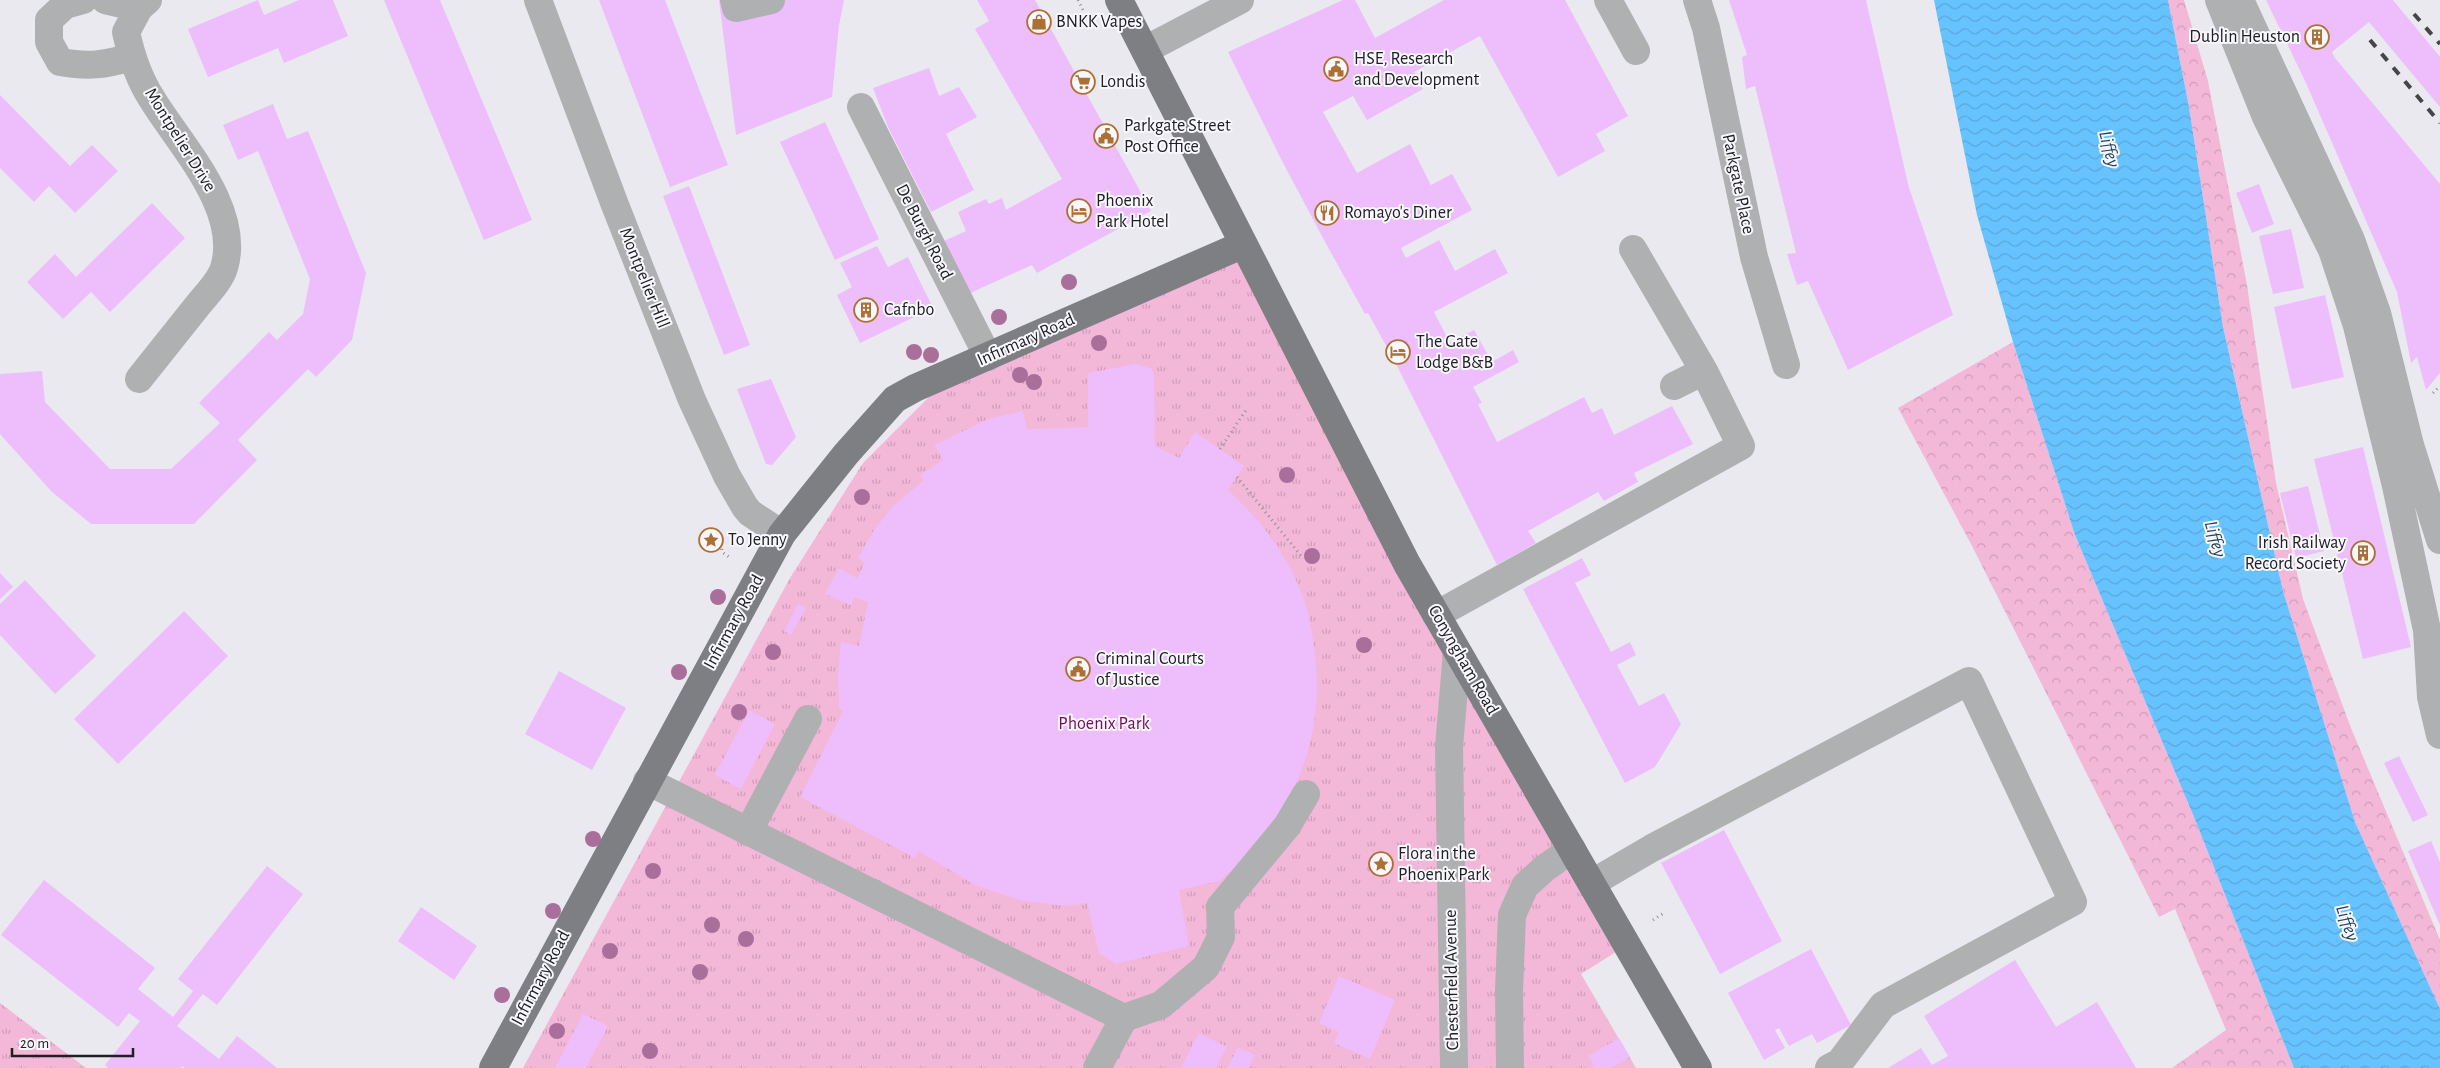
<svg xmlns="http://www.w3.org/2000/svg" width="2440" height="1068" font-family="'Alegreya Sans',sans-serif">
<defs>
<pattern id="forest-crowns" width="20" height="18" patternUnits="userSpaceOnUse" patternTransform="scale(1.25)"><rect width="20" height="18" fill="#f3b7d8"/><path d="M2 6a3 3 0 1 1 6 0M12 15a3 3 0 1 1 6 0" fill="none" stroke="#d09db9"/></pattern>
<pattern id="park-tufts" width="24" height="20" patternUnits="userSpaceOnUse" patternTransform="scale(1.25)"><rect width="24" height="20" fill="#f3b7d8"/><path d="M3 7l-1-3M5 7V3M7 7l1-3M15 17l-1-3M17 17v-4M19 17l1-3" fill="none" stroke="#d09db9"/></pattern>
<pattern id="water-waves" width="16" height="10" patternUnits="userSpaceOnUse" patternTransform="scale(1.25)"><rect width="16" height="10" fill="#67c3ff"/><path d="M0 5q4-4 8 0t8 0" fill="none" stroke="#59a7da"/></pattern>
</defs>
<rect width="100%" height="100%" fill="#eae9f0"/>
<path fill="url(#forest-crowns)" d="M2168 0H2184L2208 81 2247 285 2276 483 2303 599 2351 728 2440 940V1009L2355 822 2283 591 2223 327 2189 107Z
M2013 342 2075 535 2194 817 2294 1068H2172L2226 1030 2175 909 2159 917 1971 544 1898 408Z"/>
<path fill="url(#park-tufts)" d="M1242 245 1627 945 1581 974 1636 1068H523L790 578 863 463 955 371Z
M0 1003 86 1068H0Z"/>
<path fill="url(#water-waves)" d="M1934 0H2168L2189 107 2223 327 2283 591 2355 822 2440 1009V1068H2294L2194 817 2075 535 2013 342 1977 215Z"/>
<path fill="#eebdfb" d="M258 0 264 15 299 0H333L348 36 284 63 278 48 208 77 188 29Z
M384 0H440L532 220 484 240Z
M599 0H665L728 165 670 187Z
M719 0H844L839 25 832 97 736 135Z
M977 0H1035L1151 211 1037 273 1032 265 966 295 942 242 966 231 958 212 986 199 989 204 1002 198 1006 210 1062 179 975 29 989 21Z
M1343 0H1355L1375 38 1444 0H1565L1628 116 1596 134 1605 151 1558 177 1480 36 1414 72 1423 89 1367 120 1353 96 1323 112 1357 173 1410 144 1431 185 1452 174 1472 210 1401 248 1406 258 1439 240 1455 271 1495 249 1508 273 1434 312 1450 343 1474 330 1492 362 1513 350 1519 362 1473 387 1482 403 1478 404 1497 442 1584 397 1592 413 1602 408 1614 435 1672 406 1693 444 1634 473 1638 482 1604 501 1598 492 1528 531 1536 543 1497 565 1394 360 1368 313 1365 314 1324 240 1281 159 1228 52Z
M1729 0H1866L1909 188 1953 315 1848 370 1808 281 1797 285 1787 254 1796 253 1755 86 1746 89 1742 57 1747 55Z
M2266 0H2393L2440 57V107L2369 22 2332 52 2335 58 2440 184V373L2426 390 2417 357 2411 363 2397 292 2306 83Z
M929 68 939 96 959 87 977 117 946 134 974 190 931 212 888 127 873 88Z
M0 95 70 166 92 145 118 171 75 213 49 186 34 202 0 168Z
M273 104 287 139 308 131 366 273 352 340 316 377 308 369 238 440 257 460 194 524H91L51 491 0 434V374L42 371 45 402 110 469H171L220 423 199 403 269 332 277 340 303 314 310 279 258 151 238 160 223 125Z
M825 122 879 239 835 260 780 142Z
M2259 184 2274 224 2252 233 2236 193Z
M689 186 750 345 724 355 663 196Z
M152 203 185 238 110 312 91 292 63 319 27 282 55 254 76 277Z
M2291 229 2304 288 2273 294 2259 236Z
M877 246 888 267 908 257 933 308 860 343 837 295 852 287 840 263Z
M2325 295 2344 377 2292 389 2274 307Z
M1136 364 1152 369 1154 375 1155 446 1179 458 1195 432 1244 466 1228 490 1258 520 1277 546 1293 573 1305 602 1312 632 1316 663 1317 694 1314 725 1307 755 1296 784 1281 812 1243 861 1219 881 1179 890 1189 946 1116 964 1099 953 1087 903 1065 906 1019 900 975 885 918 851 915 858 800 797 843 711 839 708 838 676 841 642 859 646 868 602 854 597 851 605 825 594 839 568 857 578 865 563 858 558 874 530 892 507 924 480 920 475 943 460 934 445 988 419 1023 411 1027 429 1088 427V373Z
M771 379 796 437 772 465 766 464 737 389Z
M2363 447 2411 647 2363 659 2314 459Z
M2308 486 2324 551 2296 558 2280 493Z
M1582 558 1591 575 1575 583 1611 652 1630 642 1636 655 1617 665 1639 706 1664 693 1681 724 1655 767 1625 783 1523 589Z
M0 573 13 587 0 599Z
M25 580 96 656 55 694 0 635V604Z
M798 604 806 608 791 635 784 631Z
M184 611 228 656 118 764 74 719Z
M559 671 626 708 592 770 525 734Z
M749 710 775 724 741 789 715 775Z
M2399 756 2428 815 2413 822 2384 763Z
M1724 830 1782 941 1720 974 1661 863Z
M2431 841 2440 862V925L2408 851Z
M267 866 303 894 217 1005 203 994 177 1026 219 1059 237 1036 277 1068H185L182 1066 181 1068H108L105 1065 140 1021 129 1013 118 1027 1 935 44 880 155 968 138 989 173 1017 193 991 178 979Z
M421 907 477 946 454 980 398 941Z
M1811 949 1851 1025 1817 1043 1812 1034 1789 1046 1779 1028 1775 1030 1785 1048 1764 1060 1728 993Z
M2015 960 2056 1027 2097 1002 2136 1068H1888L1921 1048 1932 1065 1948 1056 1924 1016Z
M1339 976 1395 1000 1370 1059 1334 1043 1339 1032 1319 1023Z
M583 1014 608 1026 586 1068H555Z
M1199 1033 1227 1047 1216 1068H1181Z
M1619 1038 1630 1057 1611 1068H1595L1588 1056Z
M1238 1047 1255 1055 1248 1068H1227Z"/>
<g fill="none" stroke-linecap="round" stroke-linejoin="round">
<path stroke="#919095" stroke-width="3" stroke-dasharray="1 4" stroke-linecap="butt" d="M1078 0 1084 12
M2433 393 2440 386
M1220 449 1246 410
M1237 477 1302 557
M720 534 722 552 729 557
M1653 920 1664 913"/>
<path stroke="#afb0b2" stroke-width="28" d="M83 0 65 5 49 20V42L60 62C89 67 104 65 132 57
M105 0 139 8
M538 0 615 205 692 400 727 476 745 507 750 513 782 534
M734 0 736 8 771 0
M1608 0 1636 51
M1697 0 1706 28 1754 257 1786 365
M2219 0 2266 117 2332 250 2357 326 2396 486 2427 630 2431 697 2440 735
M2240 0 2351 240 2377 313 2410 445 2440 540
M1145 50 1240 0
M861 107 988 357
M139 379C158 355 178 330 198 305 206 295 220 281 224 268 242 209 180 145 152 99 139 79 131 55 126 32L139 8 148 0
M1674 386 1704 371
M1436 615 1741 446 1704 371 1633 249
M647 781 1124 1018 1097 1068
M748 832 808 719
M1592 883 1652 848 1969 681 2073 902 1883 1005 1840 1062 1829 1068
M1124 1018 1161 1005 1206 967 1221 937 1220 907 1287 826 1306 794
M1454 1068 1449 747 1457 652
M1510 1068 1509 991 1512 915 1525 886 1545 868 1572 849"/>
<path stroke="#7d7f83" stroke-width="28" d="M1119 0 1407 564 1698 1068
M493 1068 782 534 846 454 895 399 915 388 1242 245"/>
<path stroke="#464548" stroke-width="4" stroke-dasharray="9 9" stroke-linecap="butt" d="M2414 14 2440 44
M2370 40 2440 123"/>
</g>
<g fill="#aa6e9b">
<circle cx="1069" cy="282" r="8"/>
<circle cx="999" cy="317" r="8"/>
<circle cx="1099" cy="343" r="8"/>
<circle cx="914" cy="352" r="8"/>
<circle cx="931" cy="355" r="8"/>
<circle cx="1020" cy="375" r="8"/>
<circle cx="1034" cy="382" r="8"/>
<circle cx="1287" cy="475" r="8"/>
<circle cx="862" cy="497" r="8"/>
<circle cx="1312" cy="556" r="8"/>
<circle cx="718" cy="597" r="8"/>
<circle cx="1364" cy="645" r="8"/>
<circle cx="773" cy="652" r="8"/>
<circle cx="679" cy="672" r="8"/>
<circle cx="739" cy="712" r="8"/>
<circle cx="593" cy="839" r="8"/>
<circle cx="653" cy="871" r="8"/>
<circle cx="553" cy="911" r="8"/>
<circle cx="712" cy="925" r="8"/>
<circle cx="746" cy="939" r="8"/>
<circle cx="610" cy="951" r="8"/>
<circle cx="700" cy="972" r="8"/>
<circle cx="502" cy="995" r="8"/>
<circle cx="557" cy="1031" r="8"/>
<circle cx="650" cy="1051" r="8"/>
</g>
<defs>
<g id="shop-ring" transform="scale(1.25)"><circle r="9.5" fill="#f8f7fd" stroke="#ac7032" stroke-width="1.5"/><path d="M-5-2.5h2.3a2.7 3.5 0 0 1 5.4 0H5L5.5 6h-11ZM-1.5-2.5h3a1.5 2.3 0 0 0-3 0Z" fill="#ac7032"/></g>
<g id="building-ring" transform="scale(1.25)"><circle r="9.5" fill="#f8f7fd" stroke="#ac7032" stroke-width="1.5"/><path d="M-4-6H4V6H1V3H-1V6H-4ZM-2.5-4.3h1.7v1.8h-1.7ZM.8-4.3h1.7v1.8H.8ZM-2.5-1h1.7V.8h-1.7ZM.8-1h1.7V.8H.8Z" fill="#ac7032"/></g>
<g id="civic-ring" transform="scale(1.25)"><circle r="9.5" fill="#f8f7fd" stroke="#ac7032" stroke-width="1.5"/><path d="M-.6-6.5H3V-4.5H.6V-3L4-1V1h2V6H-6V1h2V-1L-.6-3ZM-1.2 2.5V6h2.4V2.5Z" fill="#ac7032"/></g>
<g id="supermarket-ring" transform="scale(1.25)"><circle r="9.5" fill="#f8f7fd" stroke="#ac7032" stroke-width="1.5"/><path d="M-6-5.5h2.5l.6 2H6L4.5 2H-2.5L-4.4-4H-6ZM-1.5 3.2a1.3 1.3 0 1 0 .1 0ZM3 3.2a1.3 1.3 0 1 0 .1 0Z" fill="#ac7032"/></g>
<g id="hotel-ring" transform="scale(1.25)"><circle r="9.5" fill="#f8f7fd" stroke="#ac7032" stroke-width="1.5"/><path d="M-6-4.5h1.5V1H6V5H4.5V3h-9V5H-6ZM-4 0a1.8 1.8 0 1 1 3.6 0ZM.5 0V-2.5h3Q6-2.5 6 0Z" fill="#ac7032"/></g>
<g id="restaurant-ring" transform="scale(1.25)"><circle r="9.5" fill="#f8f7fd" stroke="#ac7032" stroke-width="1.5"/><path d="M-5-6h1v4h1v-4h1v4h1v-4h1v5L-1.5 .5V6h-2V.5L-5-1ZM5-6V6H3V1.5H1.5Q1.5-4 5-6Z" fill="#ac7032"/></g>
<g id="sight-ring" transform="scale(1.25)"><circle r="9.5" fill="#f8f7fd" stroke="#ac7032" stroke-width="1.5"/><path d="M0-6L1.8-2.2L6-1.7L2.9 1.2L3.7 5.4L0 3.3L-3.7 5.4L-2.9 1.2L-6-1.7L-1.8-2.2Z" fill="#ac7032"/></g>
</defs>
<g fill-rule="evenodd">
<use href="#shop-ring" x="1039" y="22"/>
<use href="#building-ring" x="2317" y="37"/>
<use href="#civic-ring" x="1336" y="69"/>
<use href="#supermarket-ring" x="1083" y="82"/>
<use href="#civic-ring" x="1106" y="136"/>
<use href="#hotel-ring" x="1079" y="211"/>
<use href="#restaurant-ring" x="1327" y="213"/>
<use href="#building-ring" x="866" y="310"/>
<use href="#hotel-ring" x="1398" y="352"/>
<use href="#sight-ring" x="711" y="540"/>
<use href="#building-ring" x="2363" y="553"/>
<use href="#civic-ring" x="1078" y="669"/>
<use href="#sight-ring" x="1381" y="864"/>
</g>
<g text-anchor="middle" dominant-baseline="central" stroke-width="4" stroke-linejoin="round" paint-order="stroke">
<g font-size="18" fill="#202022" stroke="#f8f7fd" text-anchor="start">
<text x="1056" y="22">BNKK Vapes</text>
<text x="2300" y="37" text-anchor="end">Dublin Heuston</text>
<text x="1354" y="59">HSE, Research<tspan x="1354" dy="21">and Development</tspan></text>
<text x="1100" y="82">Londis</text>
<text x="1124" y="126">Parkgate Street<tspan x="1124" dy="21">Post Office</tspan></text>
<text x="1096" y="201">Phoenix<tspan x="1096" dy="21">Park Hotel</tspan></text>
<text x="1344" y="213">Romayo's Diner</text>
<text x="884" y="310">Cafnbo</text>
<text x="1416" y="342">The Gate<tspan x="1416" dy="21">Lodge B&amp;B</tspan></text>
<text x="728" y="540">To Jenny</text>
<text x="2346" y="543" text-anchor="end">Irish Railway<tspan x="2346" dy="21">Record Society</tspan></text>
<text x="1096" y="659">Criminal Courts<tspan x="1096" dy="21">of Justice</tspan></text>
<text x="1398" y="854">Flora in the<tspan x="1398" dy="21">Phoenix Park</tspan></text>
</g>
<g font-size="18" fill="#202022" stroke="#f8f7fd">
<text transform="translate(180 140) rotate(58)">Montpelier Drive</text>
<text transform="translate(1738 184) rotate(78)">Parkgate Place</text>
<text transform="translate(924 232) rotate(63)">De Burgh Road</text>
<text transform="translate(644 278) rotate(68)">Montpelier Hill</text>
<text transform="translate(1026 340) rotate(-24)">Infirmary Road</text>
<text transform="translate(734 622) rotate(-61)">Infirmary Road</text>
<text transform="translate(1463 660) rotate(60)">Conyngham Road</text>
<text transform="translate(541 978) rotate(-62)">Infirmary Road</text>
<text transform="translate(1452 980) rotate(-91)">Chesterfield Avenue</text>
</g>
<g font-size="18" fill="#750a55" stroke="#f8f7fd">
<text x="1104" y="724">Phoenix Park</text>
</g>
<g font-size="19" font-style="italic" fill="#1e445d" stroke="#f8f7fd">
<text transform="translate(2109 149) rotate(75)">Liffey</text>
<text transform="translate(2215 539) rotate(74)">Liffey</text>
<text transform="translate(2347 923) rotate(71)">Liffey</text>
</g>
</g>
<path d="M12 1048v8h121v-8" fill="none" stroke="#202022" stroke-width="2.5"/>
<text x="20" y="1048" font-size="15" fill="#202022" stroke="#f8f7fd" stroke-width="4" paint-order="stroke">20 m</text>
</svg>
